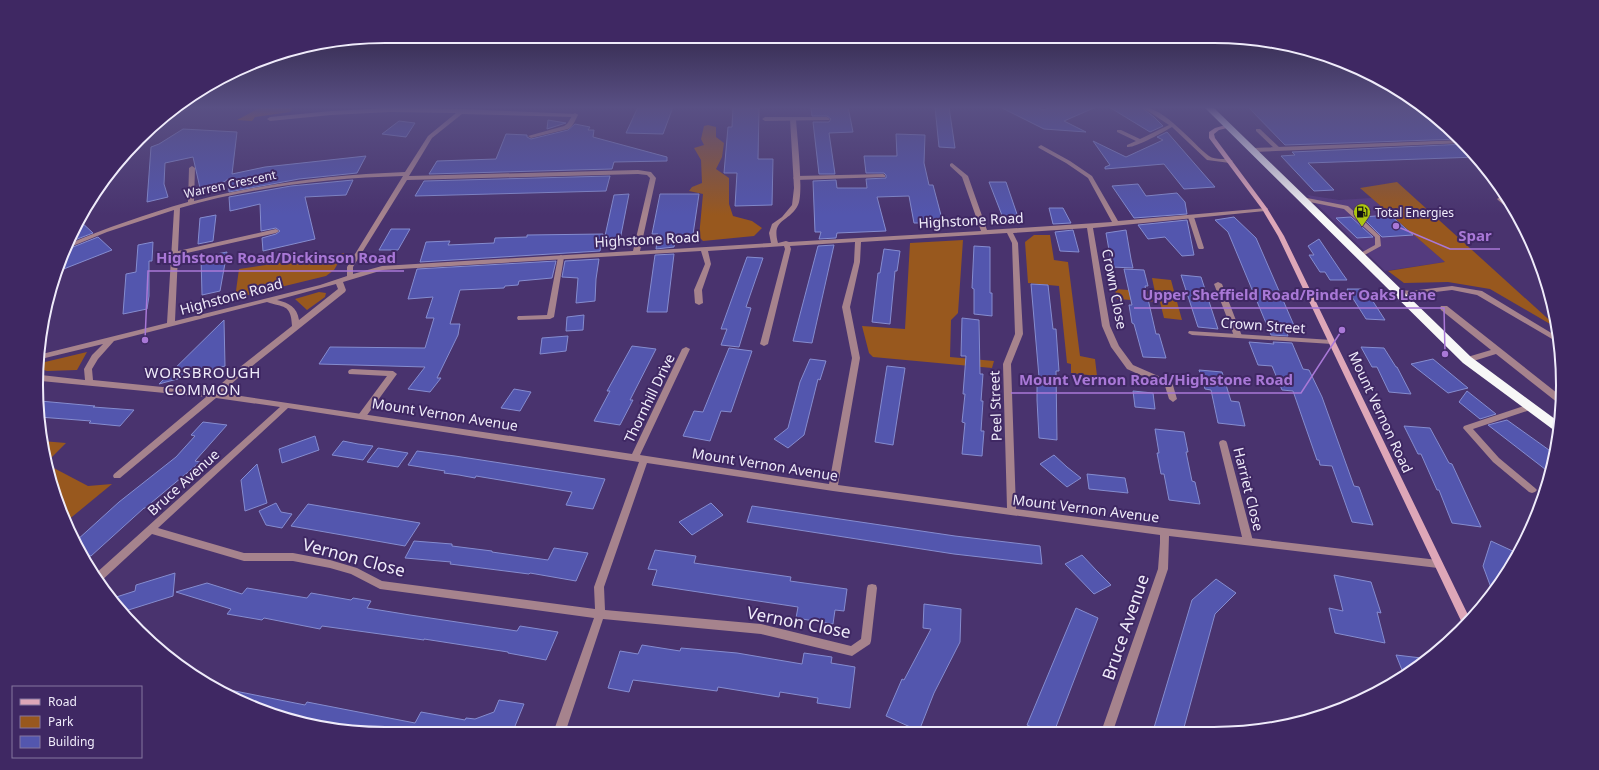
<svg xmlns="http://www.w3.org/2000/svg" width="1599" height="770" font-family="'Noto Sans',sans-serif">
<rect width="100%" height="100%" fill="#49336e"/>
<path fill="#543b7e" d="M1307 195 1339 200 1372 198 1445 262 1385 271Z"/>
<path fill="#98581e" d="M261 107H293L290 112 255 117 252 121 237 120Z
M708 125 716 127V137L724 143 722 157 716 169 729 178V204L733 216 752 221 762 228 754 236 703 241 699 237 703 194 689 191 692 187 702 183 701 160 694 148 704 145 701 139 704 126Z
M1397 182 1557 327V328L1490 289 1448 282 1404 283 1388 271 1445 262 1360 188Z
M1034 235H1050L1054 260 1068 262 1080 356 1095 359 1097 376 1071 373V364L1067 363 1059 286 1028 283 1025 242Z
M963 240 958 313 951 320 950 357 994 361 992 368 873 357 869 353 862 326 905 329 910 243Z
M344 253 334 270 326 276 235 298 239 269Z
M1152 278 1171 280 1182 320 1164 318 1160 302 1117 299 1115 289 1155 292Z
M319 292 326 293 325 297 307 310 295 299Z
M87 352 77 370 47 371 41 369V366L45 362Z
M42 441 66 443 48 461Z
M50 466 88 486 112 484 67 521Z"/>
<path fill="#5356ae" stroke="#858ccf" d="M638 107H673L663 134 626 133Z
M733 107 759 108 758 159H773L772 205 735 206 737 173H724L728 127H732Z
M848 107 853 132 829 133 835 174H819L813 122H829L831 119 827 116H812L811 108Z
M935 107H949L955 148 939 147Z
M1000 107H1036L1043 110 1051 107H1096L1064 121 1086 132 1044 129Z
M1109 107H1141L1154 117 1163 126 1150 132Z
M1248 107H1423L1461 139 1285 145Z
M548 120 566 123 547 129Z
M399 121 415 123 406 137 382 134Z
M575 124 590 127 588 130H594L593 137 667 157V161L614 162 612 169 429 174 437 161 496 159 506 134 527 135V137L531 139 568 130Z
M183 129 237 132 232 174 265 167 366 156 357 173 299 179 229 192 228 179 224 182 200 188 193 157 165 163 164 184 168 197 147 202 151 147 159 144Z
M1167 132 1215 187 1184 189 1164 164 1105 169V167L1110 165 1093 141 1126 157 1163 140 1157 137Z
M896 134 925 135 924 163 929 185H933L942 219H935L936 223H914L909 196 877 197 886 231 837 233 836 238 819 239 821 232H815L813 181 836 180 837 188H867L866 179 886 178V175L884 173H866L864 156H897Z
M1466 144 1477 157 1308 163 1334 190 1314 191 1281 156 1295 155 1292 152Z
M610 176 606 191 415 196 424 181Z
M353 180 346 195 305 197 315 239 263 251 262 238 276 234 280 231 276 228 261 231 260 204 230 211 229 197 291 186Z
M989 182H1006L1020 223H1005Z
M1138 184 1146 196 1177 193 1185 202 1187 214 1134 218 1112 186Z
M629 194 619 245H603L614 195Z
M660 194H699L692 241H675L674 247 656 249 658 234H652Z
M1049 208H1063L1071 223 1053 224Z
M216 215 213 241 198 244 200 218Z
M1390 215 1413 235 1382 237 1362 217Z
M1234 217 1256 238 1296 330H1286L1288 336 1271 335 1228 232 1215 220Z
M1351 217 1373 237 1357 238 1336 218Z
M79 220 93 233 67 243Z
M1187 220 1194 255 1182 256 1165 237 1148 239 1138 225Z
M391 229H410L398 250H379Z
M1073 230 1079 252 1060 251 1055 232Z
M1126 230 1131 259 1133 268 1112 267 1106 233Z
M603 234 600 251 420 262 426 242 450 241 448 245 494 243 495 238 527 237V235Z
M98 237 112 250 56 272 63 251Z
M1319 239 1342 273 1347 280H1330L1325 272H1320L1309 255H1314L1308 246Z
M153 242 152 261H149V296L147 309 123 314 126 274 136 272 138 245Z
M834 245 812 343 793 341 818 246Z
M974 246 990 247V293H992V316L974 314V289L972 288Z
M884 249 900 251 897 271H895L890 324 872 322 878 273H880Z
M227 252 220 291 202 295 201 257Z
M674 254 667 312H647L655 255Z
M747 257 763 258 746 307 751 308 739 347 721 345 727 329H721Z
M599 259 596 279 595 301 576 303 578 278 562 277 565 261Z
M556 261 552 278 519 281 518 285 505 286 504 288 460 290 450 324H460L458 335 437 378H441L430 392 408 389 425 367 319 364 330 347 425 348 434 318H426L433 297 408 299 417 269Z
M1124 269 1144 270 1148 286H1145L1156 334H1159L1166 358 1143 357 1134 324 1132 323 1129 305H1132Z
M1181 275 1201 277 1218 329 1198 327Z
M1031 284 1048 285 1053 329H1056L1059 371H1056L1057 440 1039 438 1037 400V377H1039L1037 354Z
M1347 289H1365L1385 320 1366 319Z
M584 315 583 330 566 331 567 317Z
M962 318 979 320 980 374H983L981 401H983L981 431H984L982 456 962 454 965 423 962 422 965 394H963L966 356H961Z
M224 320 225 366 159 384Z
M568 336 566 351 540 354 542 338Z
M1249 342 1274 344 1273 342 1292 343 1303 369 1309 370 1322 397 1354 486 1359 487 1373 525 1352 522 1332 466 1320 465 1319 460H1317L1293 391 1282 390 1272 366 1258 365Z
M632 346 656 349 630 400H633L620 425 594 421 610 391H607Z
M1361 347 1384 348 1396 367H1397L1411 394 1389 392 1377 367H1372Z
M729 348 752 351 731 412 721 411 710 441 683 436 694 411 703 412Z
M810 359 826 361 820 380 818 379 804 435 788 448 774 439 788 428 800 382Z
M1433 359 1468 388 1448 393 1411 364Z
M887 366 905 368 893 445 875 442Z
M1199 370 1222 372 1231 401 1239 402 1245 426 1218 423 1211 390 1205 389Z
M514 389 531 392 520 411 501 408Z
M1133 391 1153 393 1155 409 1135 407Z
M1467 391 1496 414 1480 419 1459 402Z
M40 401 95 406 93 407 134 410 120 426 89 423 91 421 39 417Z
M1507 420 1556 455 1550 473 1488 425Z
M203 422 227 425 195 461 200 462 145 508H144L91 556 80 553 76 546V541L119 502 176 457 195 436 191 435Z
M1404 426 1430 428 1449 463 1452 464 1481 527 1452 523 1439 490H1437L1421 454H1418Z
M1155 429 1184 432 1188 452H1186L1192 481 1195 482 1200 504 1169 500 1164 474H1161L1157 453H1159Z
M315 436 319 450 282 463 279 449Z
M343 441 358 444 373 446 363 460 332 455Z
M378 448 408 453 398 467 367 462Z
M417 451 455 456 605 479 593 509 566 505 572 492 476 476 475 478 459 475 444 473 445 471 408 465Z
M1054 455 1067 467 1081 478 1067 487 1040 464Z
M257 464 267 503 245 511 241 480Z
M1087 474 1125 478 1128 493 1089 489Z
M276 503 281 512 292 514 282 528 266 525 259 511Z
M711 503 723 515 692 535 679 522Z
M308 504 361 513 420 523 405 546 291 526Z
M752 506 955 536 1040 546 1042 564 954 554 747 522Z
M414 541 452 544V546L492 551V552L548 560 554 548 588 553 576 581 530 573 529 574 450 564 451 562 405 558Z
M1491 541 1517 553 1493 593 1483 566Z
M655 550 696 556 694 563 791 577 790 581 847 589 844 611 835 610 833 624 796 618 798 607 652 585 657 570 648 569Z
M1082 555 1096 570 1111 585 1094 594 1065 564Z
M175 573 173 596 122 612 110 599 135 591 136 585Z
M1334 575 1371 582 1381 613 1377 612 1385 643 1335 633 1329 608 1343 611Z
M1216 579 1236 593 1215 614 1183 731H1153L1192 600Z
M207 583 242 594 247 588 307 598 311 593 351 600 353 598 371 601 367 608 410 615 517 631 520 626 558 632 546 660 508 653V652L424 639V640L322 626 320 629 264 618 262 620 227 614 231 609 176 592Z
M924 604 961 609 960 642 934 693 919 731 886 716 902 679 904 680 931 629 923 628Z
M1076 608 1098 618 1054 732H1042L1027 725Z
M642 645 680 651 681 648 737 653 802 664 804 653 832 657 831 663 855 667 850 708 817 703 818 698 780 692 779 697 718 687 717 691 633 680 629 692 608 688 620 651 638 654Z
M1396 655 1430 659 1404 675Z
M230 690 305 705 307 702 415 723 421 712 465 720 466 718 475 719 494 712 499 700 524 704 513 731 508 734H385L317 727 251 707 229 694Z"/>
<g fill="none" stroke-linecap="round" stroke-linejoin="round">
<path fill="#a6838d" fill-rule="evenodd" d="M575 113 578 115C575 120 574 126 568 129L531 138 528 136 564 126C570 123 570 116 575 113Z
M827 117 830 119 829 120 765 121 762 119 765 117Z
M1256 129H1260L1280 148V150H1276L1256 131Z
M883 174 885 175V177L796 180 793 178 796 176Z
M1302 197 1348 206 1380 236 1381 246 1361 257H1357V255L1375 245V237L1344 209 1300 200 1299 199Z
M1191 215 1194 217 1204 248 1203 249H1199L1198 248 1188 217Z
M561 255 564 257 554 317 550 319 518 320 517 318 518 316H521L547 315 558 257Z
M1218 282 1222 284 1242 336 1241 338H1238L1234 336 1214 284Z
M1452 286 1482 291 1558 337 1559 343 1477 295 1452 290 1410 295 1396 293 1392 291 1396 289 1410 291Z
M352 369 393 371 397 374 365 418H359L358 416 359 414 387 376 349 374 348 372 349 370Z
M1530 404 1534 407 1533 409 1473 429 1499 458 1535 488 1537 490 1535 492 1532 493 1529 492 1493 462 1463 428 1464 426Z
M1223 440 1226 441 1227 443 1253 541 1251 544 1248 545 1245 544 1243 541 1219 443 1220 441Z"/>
<path fill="#a6838d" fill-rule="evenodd" d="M187 107H194L158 123 163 118Z
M1142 107C1164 107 1192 143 1209 156 1216 161 1226 157 1233 161L1230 163 1207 160 1172 127C1163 132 1136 148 1127 147V145L1136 141 1117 132V130H1121L1140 139 1169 125Z
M390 108 462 109 577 114 578 115 575 117 462 114 432 138 409 176 638 170 651 172 656 178 640 251 771 243 769 233 772 224 782 217 792 205 794 188 790 119 793 117 796 119C797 136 804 193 798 205 789 223 771 218 778 243L786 241 789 242 981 231 962 177 950 166V164L952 163 968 176 987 230 1112 222 1088 178 1066 163 1039 148 1038 147 1041 145 1070 161 1092 176 1118 221 1267 208 1268 209 1265 211 1093 228 1110 326 1119 346 1133 365 1172 382 1177 399 1173 402 1169 399 1165 386 1127 369 1111 347 1102 326 1087 228 1013 233 1018 243 1023 334 1011 364 1016 509 1164 528 1438 560 1441 561 1443 564 1441 567 1438 568 1169 536 1168 569 1113 731 1101 732 1158 569 1160 543V535L833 491 647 463 604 587 605 610 761 624 851 646 861 639 867 588 868 585 872 584 876 585 877 588 871 641 870 644 852 656 761 634 603 619 565 733H553L594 618 380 589 351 574 330 568 293 561H244L152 534 99 583 94 575 280 407 216 398 120 478H114L113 476 114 474 206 397 41 381V375L85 380 84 369 92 355 103 344 41 359 42 354 167 323 174 210 107 232 63 250 66 245C106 228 146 214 188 202L189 168 192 166 195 168 194 201C266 183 331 175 405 172L428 136 456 113 390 112 331 115 270 121 267 119 270 117 331 111ZM638 174 647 175 650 178 633 251 382 266 353 274V267L407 180ZM403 176 347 267V276L320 285 175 321 178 255 276 233 279 231 276 229 178 251 180 208C252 187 328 178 403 176ZM1007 233 1012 243 1015 334 1003 364 1007 508 838 485 860 358 850 307 860 262 861 242ZM855 242 854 262 842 307 852 358 829 484 640 455 690 349 686 347 682 349 632 454 221 393 246 371 345 292 346 290 343 282 383 270 701 251 705 264 694 290 695 303 699 305 703 303 702 290 711 264 708 251 784 246 785 249 760 344 764 346 768 344 791 249 790 246ZM336 284 338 289 299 320C297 307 289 303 277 300ZM267 302C283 308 291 303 292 326L240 367 212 392 93 380 92 369 98 359 114 341ZM288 408 639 462 594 587 595 609 382 581 357 568 330 560 293 553H244L158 528Z
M1463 140 1465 143 1253 152 1250 150 1253 148Z
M1500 197 1512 206 1516 214 1513 213 1498 200 1497 199Z
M1441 306H1447L1562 397 1561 404 1558 403 1496 354 1467 363 1464 362 1463 360 1464 358 1491 350 1441 310 1440 308Z
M1189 331 1332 340 1336 342 1332 344 1192 335 1188 333Z"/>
<path fill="#dea7b8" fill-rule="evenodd" d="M1229 124 1232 126 1231 127 1219 130 1214 134 1215 138 1267 208 1284 236 1470 619 1463 625 1278 236 1262 209 1209 138V132L1215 128Z"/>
<path fill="#f7f7f7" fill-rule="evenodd" d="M1204 107H1213L1471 357 1559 422 1558 432 1555 431 1463 363Z"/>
</g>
<linearGradient id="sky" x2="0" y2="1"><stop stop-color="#281c3c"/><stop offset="0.5" stop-color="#595084"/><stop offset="1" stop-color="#595084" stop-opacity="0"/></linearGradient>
<rect width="1599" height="215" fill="url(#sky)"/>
<defs>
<g id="fuel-pin" transform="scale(0.9)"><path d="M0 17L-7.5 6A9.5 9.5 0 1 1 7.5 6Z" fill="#adc60f" stroke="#3f2863"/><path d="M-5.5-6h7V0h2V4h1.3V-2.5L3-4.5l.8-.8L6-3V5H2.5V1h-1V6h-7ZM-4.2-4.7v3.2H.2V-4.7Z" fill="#111"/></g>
</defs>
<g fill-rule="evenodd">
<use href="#fuel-pin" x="1362" y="212"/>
</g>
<g text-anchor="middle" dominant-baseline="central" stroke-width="4" stroke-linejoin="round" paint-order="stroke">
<g font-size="12" fill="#efebfa" stroke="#3f2863">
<text transform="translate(230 184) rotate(-12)">Warren Crescent</text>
</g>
<g font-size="12" fill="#efebfa" stroke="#3f2863" text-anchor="start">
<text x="1375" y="212">Total Energies</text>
</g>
<g font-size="14" fill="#efebfa" stroke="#3f2863">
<text transform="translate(971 220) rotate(-3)">Highstone Road</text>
<text transform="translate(647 239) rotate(-3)">Highstone Road</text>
<text transform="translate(1115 289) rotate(79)">Crown Close</text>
<text transform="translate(231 296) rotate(-15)">Highstone Road</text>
<text transform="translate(1263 325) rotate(4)">Crown Street</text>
<text transform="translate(649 398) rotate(-64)">Thornhill Drive</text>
<text transform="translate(995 406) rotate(-92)">Peel Street</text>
<text transform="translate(1381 412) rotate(65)">Mount Vernon Road</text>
<text transform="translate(445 414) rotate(9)">Mount Vernon Avenue</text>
<text transform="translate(765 464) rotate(9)">Mount Vernon Avenue</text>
<text transform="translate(183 482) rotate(-42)">Bruce Avenue</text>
<text transform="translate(1249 489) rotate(76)">Harriet Close</text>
<text transform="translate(1086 508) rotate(7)">Mount Vernon Avenue</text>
</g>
<g font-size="15" letter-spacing="1" fill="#efebfa" stroke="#3f2863">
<text x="203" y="372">WORSBROUGH<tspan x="203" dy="17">COMMON</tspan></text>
</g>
<g font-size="17" fill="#efebfa" stroke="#3f2863">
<text transform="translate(354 557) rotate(15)">Vernon Close</text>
<text transform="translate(799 622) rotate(11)">Vernon Close</text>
<text transform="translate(1125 627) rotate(-71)">Bruce Avenue</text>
</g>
</g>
<path d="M0 0H1599V770H0ZM385 43H1214A342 342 0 0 1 1556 385V385A342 342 0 0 1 1214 727H385A342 342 0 0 1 43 385V385A342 342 0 0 1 385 43Z" fill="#3f2863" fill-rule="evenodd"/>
<path fill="none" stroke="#efebfa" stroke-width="2" d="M385 43H1214A342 342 0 0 1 1556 385V385A342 342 0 0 1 1214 727H385A342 342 0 0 1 43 385V385A342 342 0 0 1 385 43Z"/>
<path fill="none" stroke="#a978d7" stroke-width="1.5" d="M1396 226L1450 249H1500M145 340L148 271H404M1445 354L1444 308H1134M1342 330L1301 393H1011"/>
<g fill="#a978d7" stroke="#3f2863" stroke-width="1.5">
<circle cx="1396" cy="226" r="4"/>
<circle cx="145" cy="340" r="4"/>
<circle cx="1445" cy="354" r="4"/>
<circle cx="1342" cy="330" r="4"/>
</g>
<g font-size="15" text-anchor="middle" font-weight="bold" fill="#a978d7" stroke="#3f2863" stroke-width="4" stroke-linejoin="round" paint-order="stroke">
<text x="1475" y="241">Spar</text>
<text x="276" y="263">Highstone Road/Dickinson Road</text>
<text x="1289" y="300">Upper Sheffield Road/Pinder Oaks Lane</text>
<text x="1156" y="385">Mount Vernon Road/Highstone Road</text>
</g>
<rect x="12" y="686" width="130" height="72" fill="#3f2863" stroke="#85769f"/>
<rect x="20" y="699" width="20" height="6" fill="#dea7b8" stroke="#85769f"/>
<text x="48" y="706" font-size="12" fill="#efebfa">Road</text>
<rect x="20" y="716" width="20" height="12" fill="#98581e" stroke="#85769f"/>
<text x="48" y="726" font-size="12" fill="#efebfa">Park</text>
<rect x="20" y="736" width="20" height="12" fill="#5356ae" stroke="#85769f"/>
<text x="48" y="746" font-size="12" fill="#efebfa">Building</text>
</svg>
